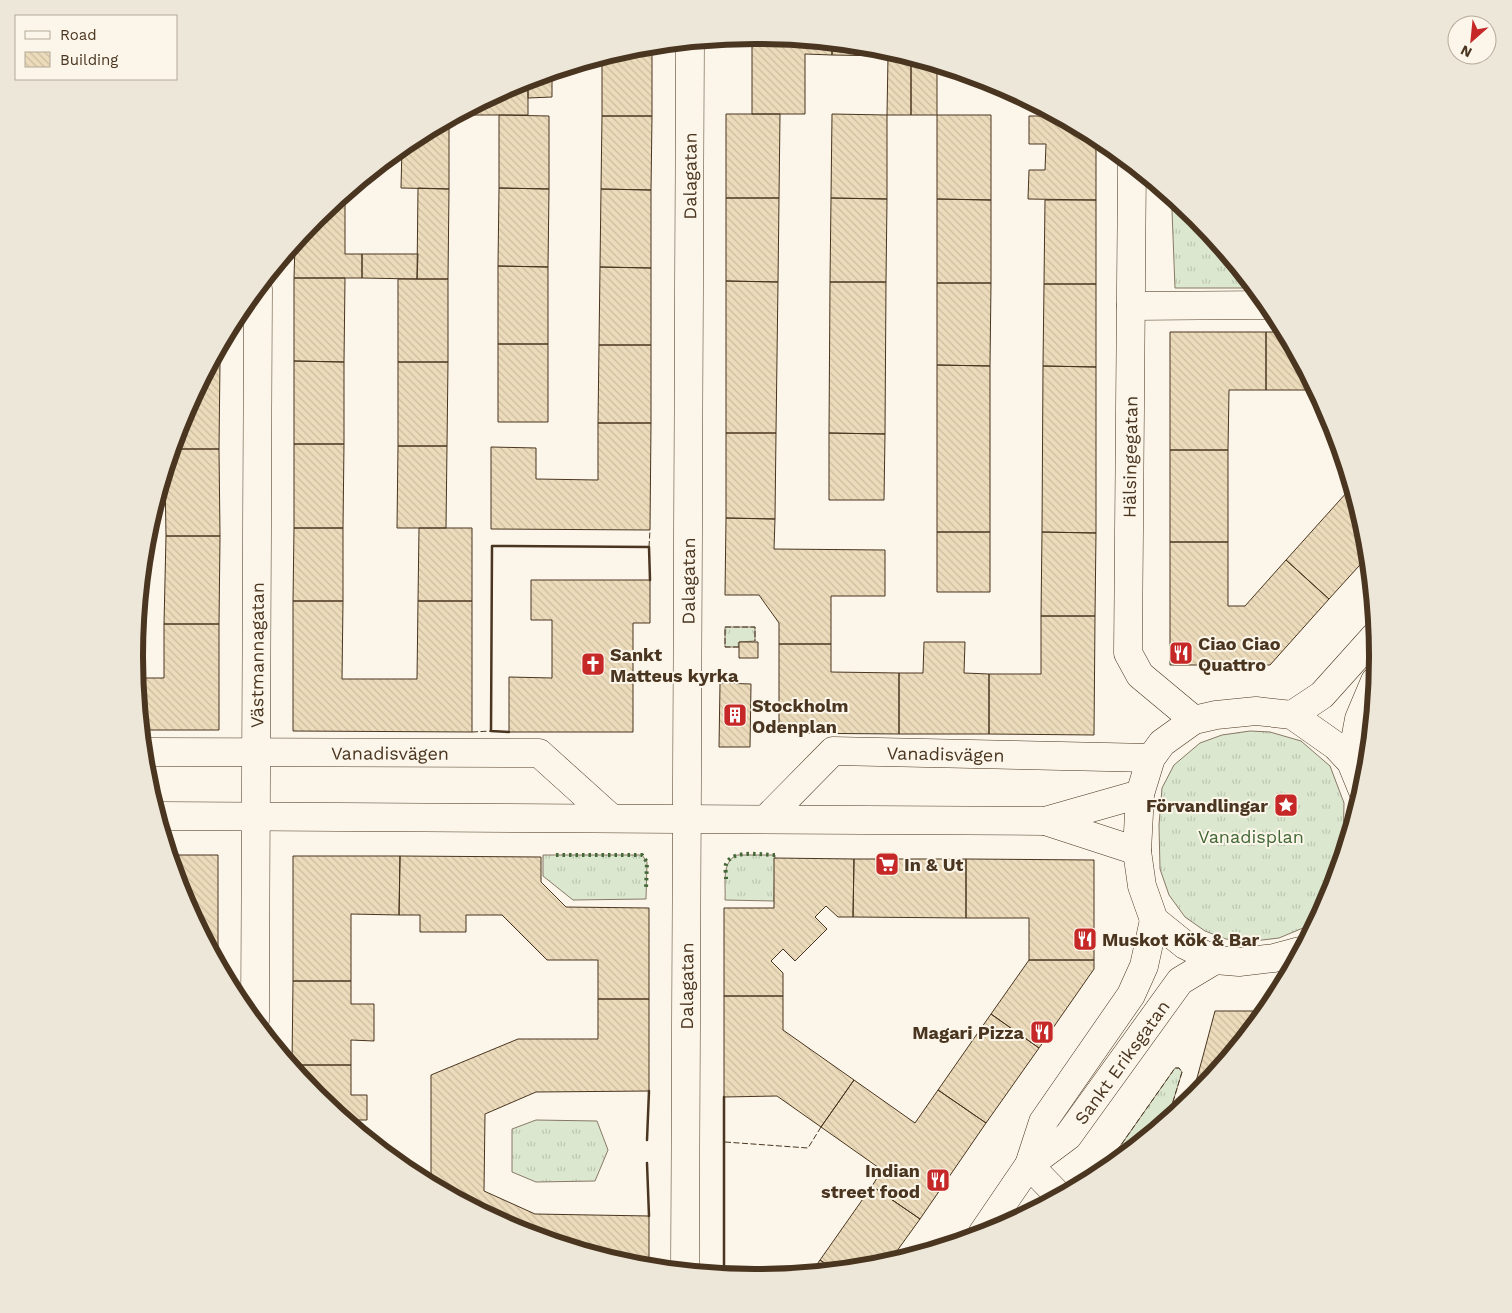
<svg xmlns="http://www.w3.org/2000/svg" width="1512" height="1313" font-family="'Work Sans',sans-serif">
<defs>
<pattern id="grass-tufts" width="24" height="20" patternUnits="userSpaceOnUse" patternTransform="scale(1.25)"><rect width="24" height="20" fill="#dce7d0"/><path d="M3 7l-1-3M5 7V3M7 7l1-3M15 17l-1-3M17 17v-4M19 17l1-3" fill="none" stroke="#bec7b2"/></pattern>
<pattern id="building-back-hatch" width="6" height="6" patternUnits="userSpaceOnUse" patternTransform="scale(1.25)"><rect width="6" height="6" fill="#ecdcbc"/><path d="M-1 5l2 2M0 0l6 6M5-1l2 2" fill="none" stroke="#ccbda1"/></pattern>
</defs>
<rect width="100%" height="100%" fill="#fbf6e9"/>
<path fill="url(#grass-tufts)" stroke="#887966" d="M1172 210H1187L1196 217 1254 288H1175Z
M725 627H755V641L739 642V647H725Z
M1250 731 1270 732 1301 741 1330 766 1344 803 1343 852 1330 895 1319 916 1303 928 1279 938 1254 941 1226 939 1205 931 1185 917 1169 895 1160 869 1159 825 1162 788 1174 765 1200 743 1222 735Z
M543 855H642L647 862 646 899 573 900 543 876Z
M737 855H775L774 901 725 900C726 884 721 862 737 855Z
M1175 1068H1179L1182 1072 1168 1118 1102 1172Z
M536 1120 597 1121 608 1150 595 1181 536 1182 512 1172V1129Z"/>
<path fill="url(#building-back-hatch)" stroke="#4a3520" d="M752 35 832 42V55L805 54V114H752Z
M832 42 878 47 911 57V115H887L888 56 832 55Z
M652 45V116H602V57L635 47Z
M911 57 937 65V115H911Z
M552 72V97L528 98V79Z
M528 79V115H473L474 106 492 97 504 96 505 90Z
M1046 110 1057 116H1046Z
M726 114H780L779 198H726Z
M832 114 887 115V199L831 198Z
M499 115 549 116V189L499 188Z
M937 115H991V200L937 199Z
M602 116H652L651 190 601 189Z
M1029 116H1057L1096 137V200L1028 199 1029 170H1045L1046 144H1029Z
M449 119V189L401 188 402 147 411 140Z
M418 188 449 189 448 279H417Z
M499 188 549 189 548 267 498 266Z
M601 189 651 190V268L600 267Z
M345 193V254H362V278H294L295 244 317 217Z
M726 198H779L778 282 726 281Z
M831 198 887 199 886 282H830Z
M1172 198 1187 210H1172Z
M937 199 991 200V283H937Z
M1045 200H1096V284H1044Z
M362 254H418L417 279 362 278Z
M498 266 548 267V344H498Z
M600 267 651 268V345H599Z
M294 278H345L344 362 294 361Z
M398 279H448V362H398Z
M726 281 778 282 776 433H726Z
M830 282H886L885 434 829 433Z
M937 283H991L990 366 937 365Z
M1044 284H1096V367L1043 366Z
M1170 332H1266V390H1229L1228 450H1170Z
M1266 332H1284L1315 390H1266Z
M498 344H548V422H498Z
M599 345H651V423H598Z
M220 348V361H212Z
M212 361H220L219 449H173L182 418Z
M294 361 344 362V444H294Z
M398 362H448L447 446H398Z
M937 365 990 366V532H937Z
M1043 366 1096 367V533L1042 532Z
M598 423H651L650 530 491 529V447L536 448V479L598 480Z
M726 433H776L775 519 726 518Z
M829 433 885 434 884 500H829Z
M294 444H344L343 528H294Z
M398 446H447L446 528H397Z
M173 449H219L220 536H166L165 473Z
M1170 450H1228V542H1170Z
M1348 491 1354 497 1366 536 1368 556 1329 599 1286 560Z
M726 518 775 519 774 549 885 550V596H831V644H779V623L759 595H725Z
M294 528H343V601H293Z
M419 528H472V601H418Z
M937 532H990V592H937Z
M1042 532 1096 533 1095 616H1041Z
M166 536H220L219 624H164Z
M1170 542H1228V606H1245L1286 560 1329 599 1270 665H1170Z
M531 580H650V623H633V732H509V677L552 678V620H531Z
M293 601H343L342 679H417L418 601H472V732L293 731Z
M1041 616H1095L1094 735 989 734V674H1041Z
M164 624H219V730H142L137 678H164Z
M739 642H758V658H739Z
M924 642H965L964 673 989 674V734H899V673H923Z
M779 644H831V672L899 673V734L779 733Z
M720 683 751 684 750 747H719Z
M170 855H218V961L182 894Z
M293 856H400L399 915 351 914V981H293Z
M400 856 541 857V882L566 907 649 908V999H598V960H547L502 915H466V932H420V915H399Z
M774 858 854 859 853 917H838L826 906 815 917 827 929 795 961 783 949 771 961 783 973V996H724V908H774Z
M854 859H966V918L853 917Z
M966 859 1094 860V960H1029V918H966Z
M1029 960H1094V969L1039 1048 991 1014Z
M293 981H351V1004H374V1041L351 1040V1065H292Z
M724 996H783V1030L854 1080 821 1127 777 1096 724 1097Z
M598 999H649V1091L536 1092 485 1114 484 1191 535 1214 649 1216V1267L634 1266 518 1231 431 1184V1075L518 1039H598Z
M1215 1011H1265L1191 1100 1203 1056Z
M991 1014 1039 1048 986 1123 938 1090Z
M292 1065H351V1095H367V1120H351V1124L316 1096Z
M854 1080 915 1123 938 1090 986 1123 920 1219 872 1186 882 1170 821 1127Z
M872 1186 920 1219 889 1262 877 1266 835 1270 820 1260Z
M820 1260 835 1270 811 1273Z"/>
<g fill="none" stroke-linecap="round" stroke-linejoin="round">
<g stroke="#4a3520" stroke-width="29">
<g id="minor">
<path d="M1132 165 1128 653 1140 675 1194 720"/>
<path d="M1131 306 1268 305"/>
<path id="s1" d="M144 752 539 753 611 818"/>
<path d="M158 816 1045 821 1140 794"/>
<path id="s2" d="M766 819 833 751 1151 758"/>
<path d="M1045 821 1137 851"/>
<path id="s3" d="M255 1020 258 289"/>
<path d="M1029 1165 1059 1196"/>
<path id="s4" d="M685 1271 690 41"/>
</g>
</g>
<g stroke="#4a3520" stroke-width="29">
<g id="major">
<path d="M1292 715 1322 695 1375 636"/>
<path d="M1351 762 1359 719 1375 681"/>
<path d="M1300 951 1274 958 1239 962 1215 960 1185 945 1154 920 1142 886 1137 851 1140 794 1151 758 1162 743 1194 720 1216 715 1256 711 1292 715 1336 746 1351 762 1362 789"/>
<path id="s5" d="M1029 1165 1068 1136 1180 981 1215 960"/>
<path d="M982 1234 1029 1165 1043 1122 1131 995 1144 966 1154 920"/>
</g>
</g>
<use href="#minor" stroke="#fbf6e9" stroke-width="28"/>
<use href="#major" stroke="#fbf6e9" stroke-width="28"/>
<path stroke="#436837" stroke-width="4" stroke-dasharray="2.5 4" stroke-linecap="butt" d="M556 855H642L647 862 646 889
M726 879C726 875 725 868 726 864 732 849 763 855 775 855"/>
<path stroke="#4a3520" stroke-width="1" stroke-dasharray="6 2.5" stroke-linecap="butt" d="M649 547 650 530
M739 647H725V627H755V641
M472 732 491 731
M725 1142 808 1148 821 1127
M1102 1172 1175 1068H1179L1182 1072 1168 1118"/>
<path stroke="#4a3520" stroke-width="2.5" d="M509 732 491 731 492 546 649 547 650 580
M724 1097V1275
M647 1140 649 1091
M647 1163 649 1216"/>
</g>
<defs>
<g id="restaurant-square" transform="scale(1.25)"><rect x="-9" y="-9" width="18" height="18" rx="4" fill="#c62828" stroke="#fbf6e9"/><path d="M-5-6h1v4h1v-4h1v4h1v-4h1v5L-1.5 .5V6h-2V.5L-5-1ZM5-6V6H3V1.5H1.5Q1.5-4 5-6Z" fill="#fff"/></g>
<g id="church-square" transform="scale(1.25)"><rect x="-9" y="-9" width="18" height="18" rx="4" fill="#c62828" stroke="#fbf6e9"/><path d="M-1.2-6h2.4v3.5h3.3v2.4h-3.3V6h-2.4V-.1h-3.3v-2.4h3.3Z" fill="#fff"/></g>
<g id="building-square" transform="scale(1.25)"><rect x="-9" y="-9" width="18" height="18" rx="4" fill="#c62828" stroke="#fbf6e9"/><path d="M-4-6H4V6H1V3H-1V6H-4ZM-2.5-4.3h1.7v1.8h-1.7ZM.8-4.3h1.7v1.8H.8ZM-2.5-1h1.7V.8h-1.7ZM.8-1h1.7V.8H.8Z" fill="#fff"/></g>
<g id="sight-square" transform="scale(1.25)"><rect x="-9" y="-9" width="18" height="18" rx="4" fill="#c62828" stroke="#fbf6e9"/><path d="M0-6L1.8-2.2L6-1.7L2.9 1.2L3.7 5.4L0 3.3L-3.7 5.4L-2.9 1.2L-6-1.7L-1.8-2.2Z" fill="#fff"/></g>
<g id="supermarket-square" transform="scale(1.25)"><rect x="-9" y="-9" width="18" height="18" rx="4" fill="#c62828" stroke="#fbf6e9"/><path d="M-6-5.5h2.5l.6 2H6L4.5 2H-2.5L-4.4-4H-6ZM-1.5 3.2a1.3 1.3 0 1 0 .1 0ZM3 3.2a1.3 1.3 0 1 0 .1 0Z" fill="#fff"/></g>
</defs>
<g fill-rule="evenodd">
<use href="#restaurant-square" x="1181" y="653"/>
<use href="#church-square" x="593" y="664"/>
<use href="#building-square" x="735" y="715"/>
<use href="#sight-square" x="1286" y="805"/>
<use href="#supermarket-square" x="887" y="864"/>
<use href="#restaurant-square" x="1085" y="939"/>
<use href="#restaurant-square" x="1042" y="1032"/>
<use href="#restaurant-square" x="938" y="1180"/>
</g>
<g text-anchor="middle" dominant-baseline="central" stroke-width="4" stroke-linejoin="round" paint-order="stroke">
<g font-size="18" fill="#4a3520" stroke="#fbf6e9">
<text stroke="none"><textPath href="#s4" startOffset="1095">Dalagatan</textPath></text>
<text transform="translate(1130 457) rotate(-89)">Hälsingegatan</text>
<text stroke="none"><textPath href="#s4" startOffset="690">Dalagatan</textPath></text>
<text stroke="none"><textPath href="#s3" startOffset="365">Västmannagatan</textPath></text>
<text stroke="none"><textPath href="#s1" startOffset="246">Vanadisvägen</textPath></text>
<text stroke="none"><textPath href="#s2" startOffset="208">Vanadisvägen</textPath></text>
<text stroke="none"><textPath href="#s4" startOffset="285">Dalagatan</textPath></text>
<text stroke="none"><textPath href="#s5" startOffset="140">Sankt Eriksgatan</textPath></text>
</g>
<g font-size="18" font-weight="bold" fill="#4a3520" stroke="#fbf6e9" text-anchor="start">
<text x="1198" y="643">Ciao Ciao<tspan x="1198" dy="21">Quattro</tspan></text>
<text x="610" y="654">Sankt<tspan x="610" dy="21">Matteus kyrka</tspan></text>
<text x="752" y="705">Stockholm<tspan x="752" dy="21">Odenplan</tspan></text>
<text x="1268" y="805" text-anchor="end">Förvandlingar</text>
<text x="904" y="864">In &amp; Ut</text>
<text x="1102" y="939">Muskot Kök &amp; Bar</text>
<text x="1024" y="1032" text-anchor="end">Magari Pizza</text>
<text x="920" y="1170" text-anchor="end">Indian<tspan x="920" dy="21">street food</tspan></text>
</g>
<g font-size="18" fill="#436837" stroke="#fbf6e9">
<text x="1251" y="836">Vanadisplan</text>
</g>
</g>
<path d="M0 0H1512V1313H0ZM755 44H757A612 612 0 0 1 1369 656V657A612 612 0 0 1 757 1269H755A612 612 0 0 1 143 657V656A612 612 0 0 1 755 44Z" fill="#ede7d9" fill-rule="evenodd"/>
<path fill="none" stroke="#4a3520" stroke-width="6" d="M755 44H757A612 612 0 0 1 1369 656V657A612 612 0 0 1 757 1269H755A612 612 0 0 1 143 657V656A612 612 0 0 1 755 44Z"/>
<rect x="15" y="15" width="162" height="65" fill="#fbf6e9" stroke="#b4a999"/>
<rect x="25" y="31" width="25" height="8" fill="#fbf6e9" stroke="#b4a999"/>
<text x="60" y="40" font-size="15" fill="#4a3520">Road</text>
<rect x="25" y="52" width="25" height="15" fill="url(#building-back-hatch)" stroke="#b4a999"/>
<text x="60" y="65" font-size="15" fill="#4a3520">Building</text>
<g transform="translate(1472 40) rotate(207)"><circle r="24" fill="#fbf6e9" stroke="#b4a999"/>
<path d="M0-4L9 19L0 12L-9 19Z" fill="#c62828"/>
<text y="-8" font-size="14" font-weight="bold" text-anchor="middle" fill="#4a3520">N</text>
</g>
</svg>
